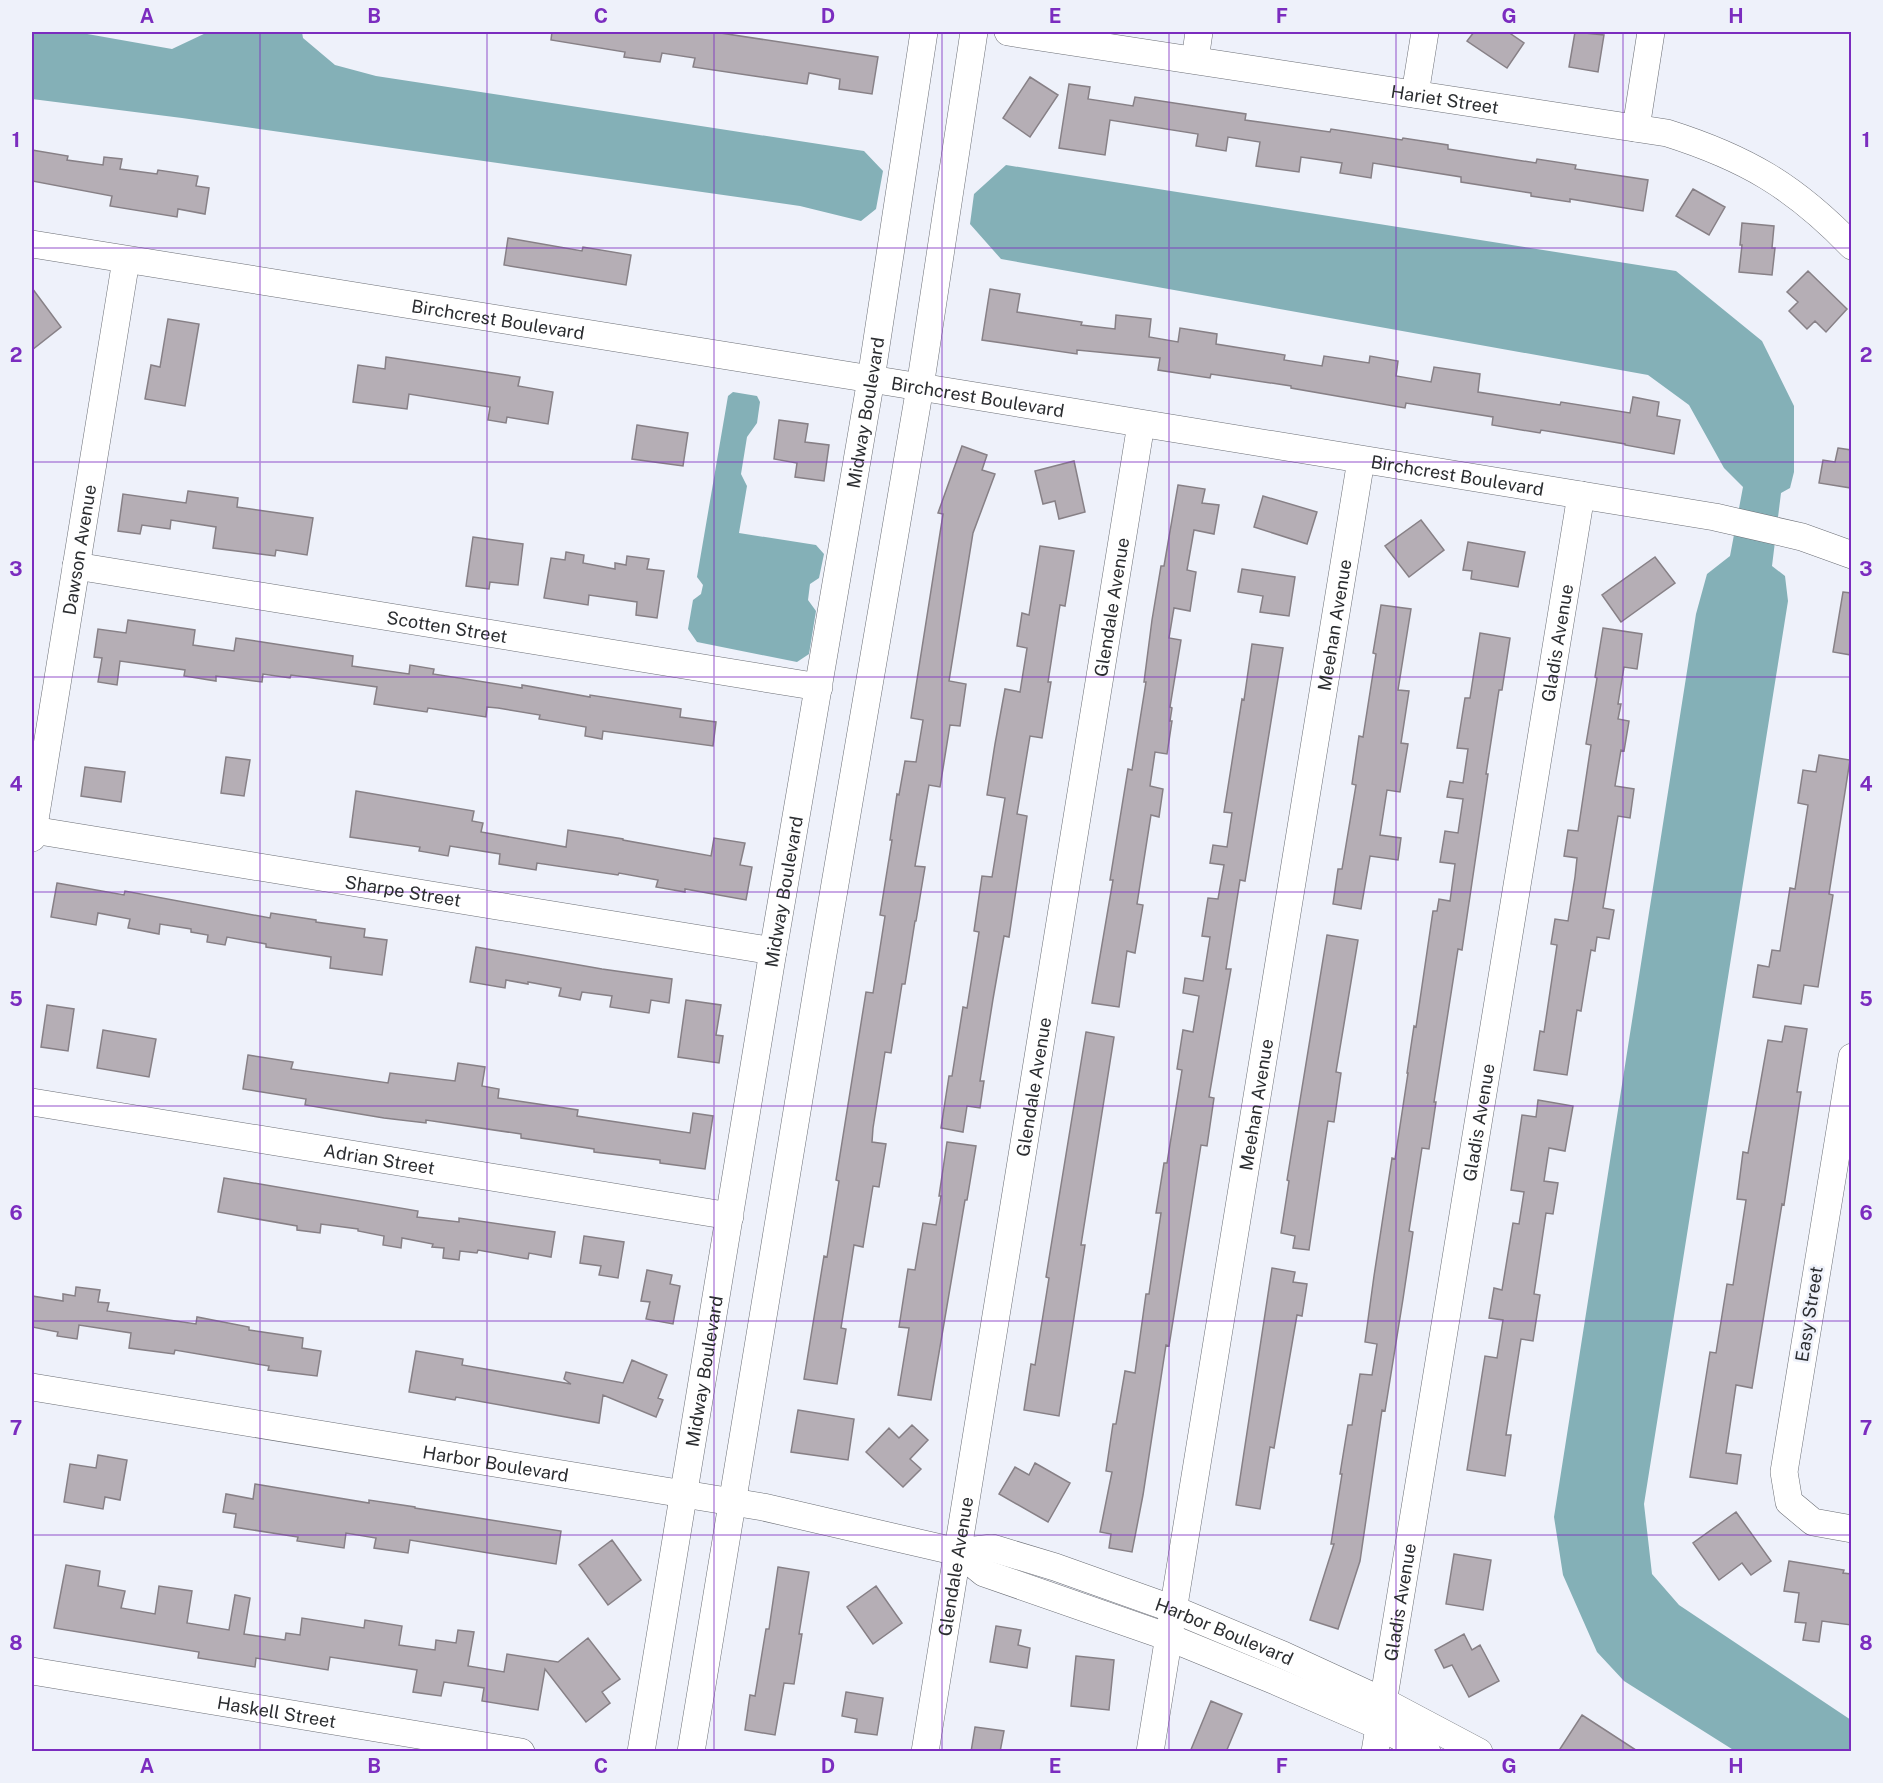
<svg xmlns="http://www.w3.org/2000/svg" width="1883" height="1783" font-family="'Public Sans',sans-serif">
<rect width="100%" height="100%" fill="#eef1fa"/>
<path fill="#84b0b7" d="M32 32H76L172 49 208 32H302L303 38 335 65 376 76 864 151 883 171 876 209 861 221 800 206 182 118 32 99Z
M1006 165 1676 271 1762 341 1794 406V472L1790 488 1781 493 1772 566 1785 576 1788 601 1644 1504 1652 1574 1679 1605 1851 1720V1751H1735L1624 1681 1597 1652 1563 1575 1554 1517 1696 614 1707 574 1730 556 1743 487 1724 468 1689 405 1648 375 1001 259 970 224 974 194Z
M733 392 757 396 760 402 757 423 747 437 741 474 747 486 739 533 816 545 824 554 819 578 810 584 808 600 816 611 809 654 797 662 697 642 688 629 693 600 701 594 703 585 697 577 728 396Z"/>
<path fill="#b5aeb5" stroke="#878086" stroke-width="1.5" d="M552 32H714L878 57 872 94 839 89 840 79 809 73 807 84 693 67 695 58 662 53 660 62 624 57 625 52 551 40Z
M1474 32H1508L1524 43 1507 68 1467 41Z
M1575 32 1604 35 1598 72 1569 67Z
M1030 77 1058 95 1030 137 1003 118Z
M1069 84 1090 87 1088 99 1133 106 1135 97 1246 114 1245 120 1330 132 1331 129 1402 140 1403 138 1448 145V149L1536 163 1537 159 1576 165 1575 169 1648 180 1643 211 1570 199V202L1531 196V193L1461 182V177L1373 163 1371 178 1340 173 1342 163 1301 157 1299 172 1256 166 1260 142 1228 137 1226 151 1196 146 1198 134 1110 120 1105 155 1059 148Z
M32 150 68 156 67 160 103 165 104 157 122 159 120 169 157 174 158 170 198 176 196 186 209 188 205 214 178 209 177 217 110 206 112 196 32 181Z
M1693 189 1725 207 1709 235 1676 216Z
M1742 223 1774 226 1772 248H1775L1772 275 1739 272 1742 245H1740Z
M508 238 582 251 583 247 631 255 626 285 504 265Z
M1808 271 1847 309 1826 332 1815 321 1807 329 1789 311 1798 302 1787 292Z
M32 288 61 327 32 350Z
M990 289 1020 294 1017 312 1082 322 1081 325 1115 329 1116 315 1151 319 1149 337 1178 342 1180 328 1217 334 1216 344 1285 355 1284 360 1322 366 1324 356 1369 363 1370 356 1398 361 1396 376 1431 382 1434 367 1480 374 1478 392 1560 405 1561 402 1630 413 1633 397 1659 402 1657 416 1680 420 1674 454 1625 445V444L1541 430 1540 433 1492 425 1493 417 1406 403 1405 408 1291 388V386L1211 374 1210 378 1158 370 1160 358 1077 350V354L982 340Z
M168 319 199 324 185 406 145 399 151 365 160 367Z
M386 357 520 377 518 386 553 392 548 424 507 417 506 423 488 420 490 407 409 394 407 409 353 402 358 365 385 369Z
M779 420 808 424 805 442 829 445 824 481 795 477 797 463 774 459Z
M637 425 688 433 683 466 632 459Z
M962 446 987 455 982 470 995 474 973 533 949 681 966 684 960 726 950 725 940 787 929 785 915 866 925 867 916 921H915L905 984H902L891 1053 885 1052 873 1128 872 1142 886 1144 879 1187 873 1186 863 1247 854 1245 841 1328 846 1329 837 1384 804 1379 824 1256 827 1257 839 1181 836 1180 866 992 873 993 885 916 880 915 892 840H890L897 794 899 795 905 761 916 762 923 720 911 718 943 514 938 513Z
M1838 448 1851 450V488L1819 483 1823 460 1835 462Z
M1074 461 1085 512 1059 519 1055 501 1043 504 1035 471Z
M1178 485 1205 489 1202 503 1219 505 1214 534 1194 530 1187 570 1196 572 1190 611 1174 608 1169 638 1181 640 1170 707 1172 708 1170 721H1172L1167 754 1155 752 1150 786 1163 789 1159 817 1151 815 1137 904 1143 905 1135 953 1127 951 1119 1007 1092 1003 1113 880H1110L1128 769 1132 770 1146 682H1144L1152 620 1161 566H1164Z
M188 491 238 498 237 507 313 518 307 555 276 550 275 556 213 548 216 527 171 520 170 529 142 525 140 534 118 531 123 494 186 503Z
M1263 496 1317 512 1307 544 1254 527Z
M1421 520 1444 550 1409 577 1385 546Z
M473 537 523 544 518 585 490 582 489 589 466 586Z
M1468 542 1525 552 1518 587 1471 579 1472 571 1463 570Z
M1040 546 1074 551 1065 606 1060 605 1048 682H1051L1042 738 1030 736 1017 814 1027 816 1009 937 1004 936 993 999 980 1081H984L980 1108 967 1106 963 1132 941 1128 949 1076H952L963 1007 967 1008 979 932 974 931 982 876 992 877 1005 798 987 795 995 744 1005 689 1020 692 1027 648 1017 646 1022 613 1029 615Z
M566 552 584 555 583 563 615 569V563L626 565 627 556 649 559 647 569 664 571 657 618 636 615 637 602 589 595 588 605 544 598 551 558 565 560Z
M1655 557 1675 583 1621 622 1602 595Z
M1242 569 1295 577 1289 616 1260 612 1263 596 1238 592Z
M1843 592 1851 593V655L1833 652Z
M1381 605 1411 609 1398 690 1409 691 1401 743 1408 744 1400 792 1387 790 1380 835 1401 838 1398 860 1370 856 1361 909 1333 904 1338 869H1342L1356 785 1352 784 1359 736 1363 737 1376 654 1373 653Z
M128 620 195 630 193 645 234 651 236 638 353 656 352 666 409 674 410 665 434 669 433 674 522 688V685L590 697V695L681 709 680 717 716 722 713 746 603 731 602 739 585 736 586 727 539 719 540 715 498 708 487 707 486 717 428 708 427 712 374 704 377 687 291 675 290 678 263 674 262 682 216 676V681L184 676 185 670 120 661 117 685 98 682 102 658 94 657 98 629 126 633Z
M1603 628 1642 634 1637 669 1624 667 1618 704H1621L1618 719 1629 721 1624 751 1621 750 1615 786 1634 789 1630 818 1618 816 1603 908 1614 910 1609 939 1597 937 1595 951 1591 950 1581 1011 1577 1010 1567 1075 1534 1070 1540 1031 1544 1032 1557 945 1551 944 1555 919 1568 921 1575 877 1577 858 1564 856 1568 830 1578 831 1591 745 1586 744 1597 678 1595 677Z
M1480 633 1510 638 1502 690H1499L1486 774H1488L1462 950 1458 949 1434 1102H1436L1429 1149 1422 1148 1409 1231 1413 1232 1403 1299 1385 1411 1382 1410 1360 1561 1338 1629 1310 1620 1334 1544H1331L1342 1474H1340L1348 1425H1352L1360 1374 1372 1375 1377 1344 1365 1342 1374 1276 1392 1158 1395 1159 1408 1073H1407L1414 1026 1416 1027 1433 911H1437L1439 899 1450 901 1455 864 1440 862 1445 831 1458 833 1463 799 1447 797 1450 781 1463 783 1468 749 1457 748 1465 698H1470Z
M1252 644 1283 648 1245 881 1240 880 1226 969H1231L1209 1097 1214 1098 1207 1146 1201 1145 1169 1346 1166 1345 1143 1495 1132 1552 1109 1548 1111 1534 1100 1532 1112 1472 1106 1471 1113 1424H1116L1125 1371 1135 1373 1146 1294H1149L1161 1213H1156L1164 1163H1167L1182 1070 1177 1069 1183 1030 1193 1032 1199 996 1183 993 1185 978 1203 981 1210 937 1202 936 1208 898 1218 899 1224 865 1210 863 1213 845 1227 847 1232 813 1224 812 1242 699 1244 700Z
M1819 755 1850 760 1829 894 1833 895 1818 987 1804 985 1801 1004 1753 997 1758 965 1769 967 1772 950 1780 951 1790 888 1795 889 1808 805 1798 803 1803 770 1816 772Z
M226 757 250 760 244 796 221 793Z
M85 767 125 772 121 802 81 796Z
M356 791 474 811 472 821 483 823 481 832 566 847 568 830 623 839V840L711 856 714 838 745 843 740 865 752 867 746 900 685 889V892L656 887 658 880 619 873 618 875 537 863 536 870 499 864 500 854 450 846 448 856 419 851 420 847 350 837Z
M57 883 124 895 125 891 270 918 271 913 316 920V922L365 929 364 937 387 940 382 975 330 968 331 957 266 947V944L227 937 225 945 207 942 208 935 191 932V929L160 924 159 934 128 928 130 919 98 913 96 925 51 917Z
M1327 935 1358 940 1336 1072 1341 1073 1334 1122 1328 1121 1309 1250 1293 1248 1295 1236 1281 1233 1289 1181 1287 1180Z
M476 947 602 969 672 979 669 1003 651 1000 649 1013 610 1007 612 996 582 992 580 1000 559 996 561 988 528 982V984L506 980 505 988 470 982Z
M686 1000 721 1005 716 1035 723 1036 719 1063 678 1057Z
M47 1005 74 1009 68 1051 41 1047Z
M1785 1026 1807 1029 1797 1092H1801L1784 1205 1782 1204 1752 1388 1736 1385 1726 1453 1741 1455 1737 1484 1690 1477 1710 1352 1716 1353 1727 1284 1733 1285 1746 1200 1737 1199 1743 1152 1748 1153 1768 1040 1782 1042Z
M103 1030 156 1039 149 1077 97 1068Z
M1086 1032 1114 1037 1081 1245H1085L1059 1416 1024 1410 1031 1364 1035 1365 1049 1278 1046 1277Z
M248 1055 293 1062 291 1069 388 1083 390 1073 455 1081 458 1063 485 1067 482 1086 499 1089 498 1098 578 1110 577 1116 690 1133 693 1113 713 1116 705 1169 660 1163V1160L594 1152V1149L521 1138V1134L426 1120V1123L384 1118 305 1105 306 1099 243 1089Z
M1538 1100 1573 1106 1565 1151 1549 1148 1544 1181 1558 1183 1553 1214 1546 1213 1534 1294 1540 1295 1533 1341 1521 1339 1506 1435H1511L1505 1476 1467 1470 1485 1356 1497 1358 1503 1320 1489 1318 1494 1288 1502 1290 1513 1223 1519 1224 1524 1192 1511 1190 1522 1115 1536 1117Z
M947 1142 976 1146 967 1200H965L931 1400 898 1395 909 1328 899 1327 908 1269 915 1270 923 1223 936 1225 941 1196H939Z
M224 1178 418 1211 417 1217 459 1222V1218L555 1232 551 1257 529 1253 528 1259 478 1250 477 1253 460 1251 459 1260 443 1258 444 1248 432 1247 433 1244 402 1238 401 1248 383 1245 384 1236 358 1231V1229L321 1224 320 1233 297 1230V1226L218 1212Z
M584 1236 624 1242 618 1278 599 1275 601 1266 580 1263Z
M1272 1268 1295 1272 1293 1282 1307 1284 1302 1316 1297 1315 1274 1448 1270 1447 1260 1509 1236 1505Z
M647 1270 672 1275 670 1284 680 1286 673 1324 646 1319 650 1302 641 1301Z
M76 1287 100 1290 98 1302 109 1303 107 1311 196 1324 197 1317 249 1327V1330L303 1338 302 1348 321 1351 317 1376 268 1370 269 1366 175 1350 174 1354 129 1348 131 1333 79 1325 77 1339 57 1336 58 1332 32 1327V1296L63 1301V1294L75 1296Z
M416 1351 463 1359 462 1365 571 1384 564 1379 566 1372 623 1383 632 1360 667 1375 658 1398 663 1400 656 1417 603 1395 599 1423 456 1397 455 1400 409 1392Z
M798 1410 854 1419 848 1460 791 1452Z
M912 1425 928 1440 910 1459 921 1469 903 1487 866 1452 889 1428 899 1438Z
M98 1455 127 1460 120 1500 105 1497 103 1509 64 1502 70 1464 96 1468Z
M1035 1463 1070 1483 1048 1522 999 1494 1015 1467 1029 1475Z
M255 1484 369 1503V1500L415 1507V1508L561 1531 556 1564 410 1540 408 1553 374 1548 376 1538 346 1533 344 1548 297 1541 298 1537 234 1527 236 1514 223 1512 226 1494 253 1499Z
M1736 1512 1771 1561 1751 1575 1742 1563 1719 1580 1693 1543Z
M612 1540 641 1580 608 1605 579 1565Z
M1454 1554 1491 1560 1483 1610 1446 1604Z
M1789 1561 1844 1570 1843 1573 1851 1574V1625L1822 1621 1819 1642 1803 1640 1806 1623 1795 1622 1799 1593 1784 1591Z
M66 1565 100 1571 98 1586 125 1591 121 1608 155 1614 159 1586 192 1591 187 1623 229 1630 235 1595 250 1598 244 1634 285 1640 286 1633 300 1635 302 1618 364 1628 365 1620 402 1626 399 1645 435 1650 436 1640 456 1643 458 1630 474 1632 468 1666 504 1672 507 1654 558 1662 588 1638 620 1679 602 1692 610 1703 586 1722 545 1669 538 1710 482 1701 484 1688 444 1682 441 1696 413 1692 417 1670 330 1657 328 1670 256 1658 255 1667 198 1658 199 1652 54 1628Z
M778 1567 809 1572 799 1634H802L794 1684 784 1683 775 1735 745 1730 750 1695 755 1696 766 1629H769Z
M876 1586 902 1623 873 1644 847 1607Z
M996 1626 1021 1630 1018 1645 1030 1648 1027 1668 990 1662Z
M1464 1634 1472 1650 1480 1645 1499 1681 1469 1697 1452 1665 1444 1668 1435 1650Z
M1076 1656 1114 1660 1109 1710 1071 1706Z
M846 1692 883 1698 877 1735 855 1732 857 1719 842 1716Z
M1211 1701 1242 1714 1226 1752H1190Z
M1582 1715 1639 1752H1558Z
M975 1727 1004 1731 1000 1752H971Z"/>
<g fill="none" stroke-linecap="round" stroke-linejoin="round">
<g stroke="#6b6e75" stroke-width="28">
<g id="minor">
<path id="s1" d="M1008 32 1667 133C1746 158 1794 186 1852 246"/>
<path d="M1195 60 1199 32"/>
<path d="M1415 94 1425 32"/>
<path d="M1636 128 1651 32"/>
<path id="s2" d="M32 244 871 379 1715 517 1802 537 1852 555"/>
<path id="s3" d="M76 566 819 687"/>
<path id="s4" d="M33 830 773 951"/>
<path id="s5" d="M32 838 126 260"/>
<path d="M1852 1057 1784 1472 1789 1502 1813 1522 1852 1529"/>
<path id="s6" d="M32 1102 730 1216"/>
<path id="s7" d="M32 1387 763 1507 958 1552 992 1548 1055 1567 1173 1609 1283 1655 1383 1701 1479 1752"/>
<path d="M958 1552 984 1573 1168 1637 1273 1680 1379 1726 1427 1752"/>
<path id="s8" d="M32 1671 521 1752"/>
<path id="s9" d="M641 1752 773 951 871 379 924 32"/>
<path d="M691 1752 822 960 920 387 974 32"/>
<path id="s10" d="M925 1752 1141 424"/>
<path id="s11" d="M1150 1752 1361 460"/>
<path id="s12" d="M1375 1752 1581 495"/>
</g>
</g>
<use href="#minor" stroke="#fff" stroke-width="27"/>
</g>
<path fill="none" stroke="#7b2cbf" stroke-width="1.5" stroke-opacity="0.55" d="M260 32V1752M487 32V1752M714 32V1752M942 32V1752M1169 32V1752M1396 32V1752M1623 32V1752M32 248H1852M32 462H1852M32 677H1852M32 892H1852M32 1106H1852M32 1321H1852M32 1535H1852"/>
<g text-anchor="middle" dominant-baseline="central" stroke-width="5" stroke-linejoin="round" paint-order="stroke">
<g font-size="18" fill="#2b2d30" stroke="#eef1fa">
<text stroke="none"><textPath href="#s1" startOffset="442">Hariet Street</textPath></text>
<text stroke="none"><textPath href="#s2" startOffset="472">Birchcrest Boulevard</textPath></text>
<text stroke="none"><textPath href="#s2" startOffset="958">Birchcrest Boulevard</textPath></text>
<text stroke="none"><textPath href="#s9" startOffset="1358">Midway Boulevard</textPath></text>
<text stroke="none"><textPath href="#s2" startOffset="1444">Birchcrest Boulevard</textPath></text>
<text stroke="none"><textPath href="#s5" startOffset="292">Dawson Avenue</textPath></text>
<text stroke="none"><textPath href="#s10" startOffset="1160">Glendale Avenue</textPath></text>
<text stroke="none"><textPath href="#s11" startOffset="1142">Meehan Avenue</textPath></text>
<text stroke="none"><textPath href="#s3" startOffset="376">Scotten Street</textPath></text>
<text stroke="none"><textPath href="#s12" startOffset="1124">Gladis Avenue</textPath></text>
<text stroke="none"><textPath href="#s4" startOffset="375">Sharpe Street</textPath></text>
<text stroke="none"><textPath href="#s9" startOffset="872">Midway Boulevard</textPath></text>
<text stroke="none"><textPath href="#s10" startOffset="674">Glendale Avenue</textPath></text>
<text stroke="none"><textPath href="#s11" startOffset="656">Meehan Avenue</textPath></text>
<text stroke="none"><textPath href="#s12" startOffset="638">Gladis Avenue</textPath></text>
<text stroke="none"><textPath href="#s6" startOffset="352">Adrian Street</textPath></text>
<text transform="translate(1809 1314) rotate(-81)">Easy Street</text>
<text stroke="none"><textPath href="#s9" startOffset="386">Midway Boulevard</textPath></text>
<text stroke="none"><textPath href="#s7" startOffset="470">Harbor Boulevard</textPath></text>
<text stroke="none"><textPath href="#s10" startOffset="188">Glendale Avenue</textPath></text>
<text stroke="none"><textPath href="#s12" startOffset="152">Gladis Avenue</textPath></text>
<text stroke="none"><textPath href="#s7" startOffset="1222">Harbor Boulevard</textPath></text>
<text stroke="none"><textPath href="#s8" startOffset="248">Haskell Street</textPath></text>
</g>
</g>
<rect width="1883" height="1783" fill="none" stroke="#eef1fa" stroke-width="66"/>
<rect x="33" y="33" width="1817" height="1717" fill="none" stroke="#7b2cbf" stroke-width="2"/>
<g font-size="20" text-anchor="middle" font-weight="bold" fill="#7b2cbf">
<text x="147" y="23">A</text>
<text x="374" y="23">B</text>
<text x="601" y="23">C</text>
<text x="828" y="23">D</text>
<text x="1055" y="23">E</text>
<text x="1282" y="23">F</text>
<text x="1509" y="23">G</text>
<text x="1736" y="23">H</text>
<text x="16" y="147">1</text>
<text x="1866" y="147">1</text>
<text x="16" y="362">2</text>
<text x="1866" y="362">2</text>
<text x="16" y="576">3</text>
<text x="1866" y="576">3</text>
<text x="16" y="791">4</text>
<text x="1866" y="791">4</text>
<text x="16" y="1006">5</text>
<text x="1866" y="1006">5</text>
<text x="16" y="1220">6</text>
<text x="1866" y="1220">6</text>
<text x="16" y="1435">7</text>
<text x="1866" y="1435">7</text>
<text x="16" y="1650">8</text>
<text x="1866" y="1650">8</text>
<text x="147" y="1773">A</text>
<text x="374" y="1773">B</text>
<text x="601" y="1773">C</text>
<text x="828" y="1773">D</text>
<text x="1055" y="1773">E</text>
<text x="1282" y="1773">F</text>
<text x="1509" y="1773">G</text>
<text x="1736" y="1773">H</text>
</g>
</svg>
